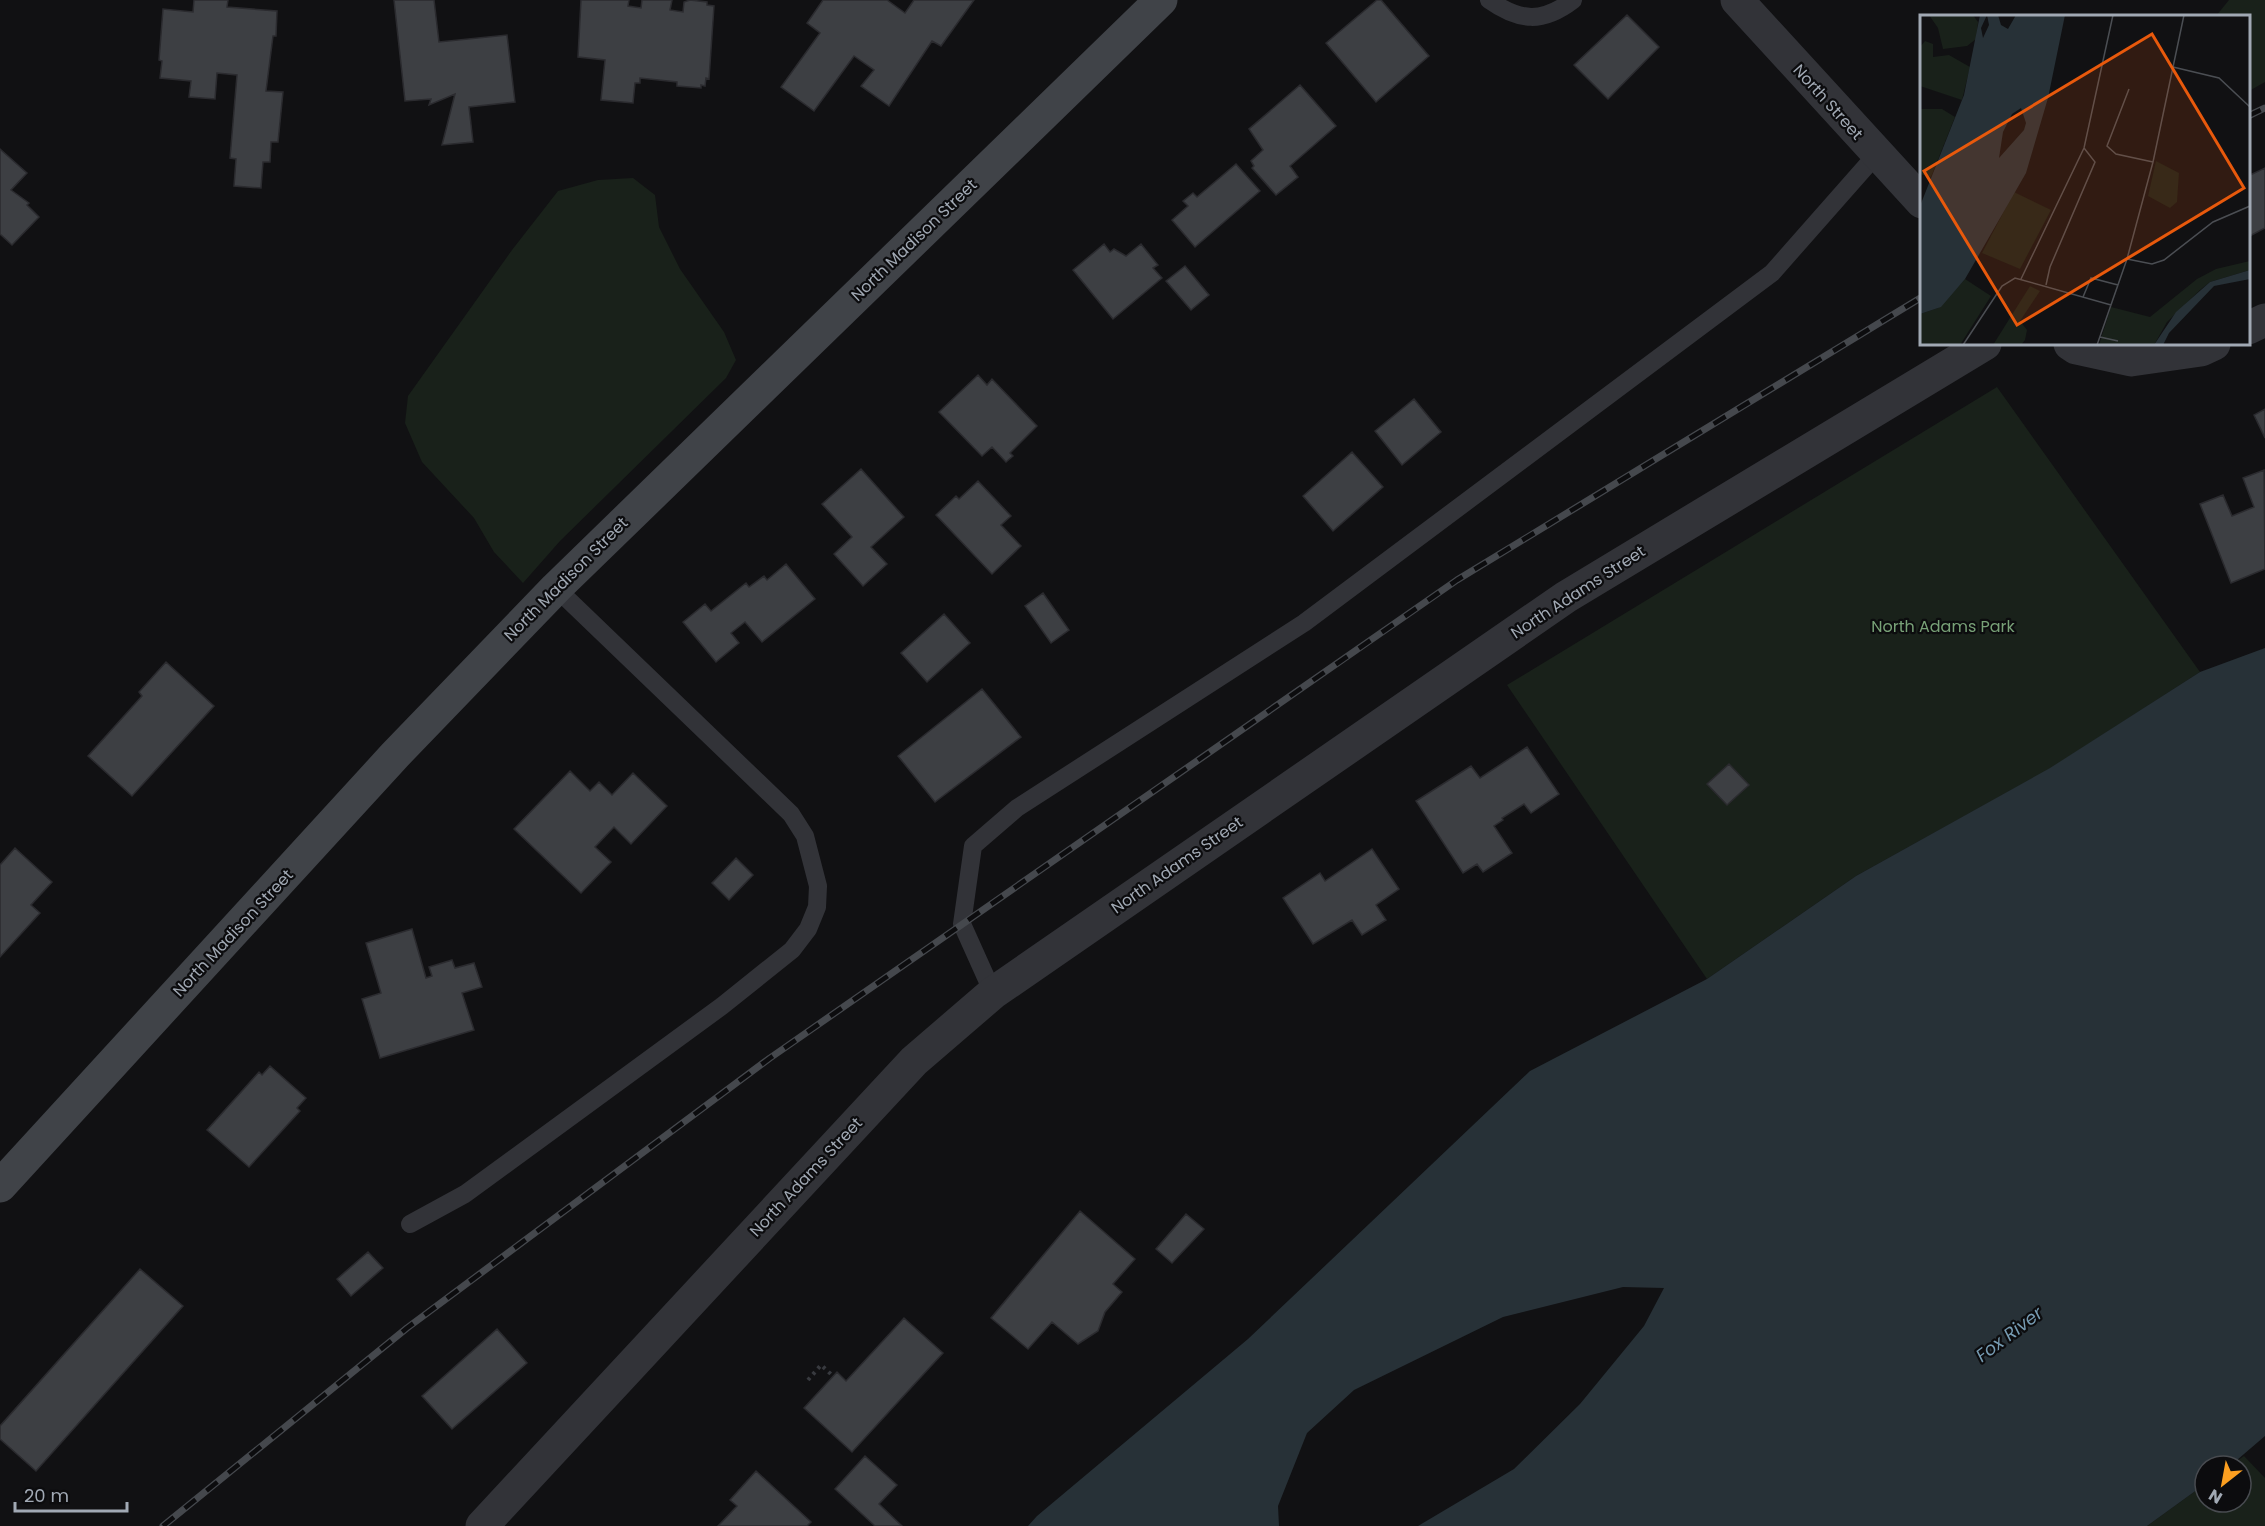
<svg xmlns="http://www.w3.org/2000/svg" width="2265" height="1526" font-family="Poppins,sans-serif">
<rect width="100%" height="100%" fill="#111113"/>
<path fill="#19211a" d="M2229 0H2265V82L2249 91 2248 16H2216Z
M633 178 655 195 659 227 680 269 724 332 736 360 726 378 560 541 523 583 494 552 474 518 422 462 405 423 408 396 512 250 558 191 598 180Z
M1997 387 2200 672 2051 768 1856 876 1707 979 1507 685Z
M2244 1456 2265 1478V1526H2147L2205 1484V1502H2241V1466H2230Z"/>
<path fill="#273137" d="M2265 648V1436L2230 1466H2205V1484L2147 1526H1418L1514 1469 1580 1404 1644 1326 1664 1288 1623 1287 1503 1317 1354 1390 1307 1433 1278 1506 1279 1526H1028L1037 1516 1248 1339 1530 1071 1707 979 1856 876 2050 768 2200 672Z"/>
<path fill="#3d3f43" stroke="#2b2b2f" stroke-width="1.5" d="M194 0H228L227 7 277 11 276 36H273L266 91 283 92 278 142H271L270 162H263L261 188 234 186 236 159 230 158 237 75 217 73 215 99 189 97 191 81 160 78 162 61 159 60 163 9 193 12Z
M394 0H434L439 42 507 35 515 102 469 107 473 142 442 145 455 94 429 105 431 99 405 101Z
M581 0H629L628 6 641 8 642 0H672L670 10 683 12 684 2 690 0 707 2V5L714 6 709 79 706 78 705 86 701 85V88L677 86V82L640 78V83H635L633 103 601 100 605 60 578 57Z
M823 0H887L905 13 914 0H974L941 46 932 41 889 106 861 86 874 70 854 56 814 111 781 87 820 33 807 23Z
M1377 0H1381L1429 56 1376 102 1326 43Z
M1627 15 1659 47 1608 99 1574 65Z
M1300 85 1336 126 1290 166 1298 177 1276 195 1252 168 1254 166 1251 161 1263 150 1249 129Z
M0 149 27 173 11 190 29 203 27 205 39 217 12 245 0 234Z
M1236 164 1260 191 1195 247 1172 220 1188 206 1183 201 1193 193 1197 197Z
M2265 168V228L2248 237V176Z
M1104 244 1110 252 1114 249 1126 256 1141 244 1158 265 1153 268 1162 278 1113 319 1073 270Z
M1185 266 1209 295 1191 310 1166 281Z
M978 375 987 385 992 379 1037 426 1010 453 1013 456 1006 462 992 447 982 456 939 412Z
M1414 399 1441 432 1402 465 1375 431Z
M2265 409V438L2254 415Z
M1352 452 1383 487 1333 531 1303 496Z
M861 469 904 517 871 547 887 564 863 586 834 554 852 537 822 504Z
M2264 470 2265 569 2231 583 2200 504 2223 495 2232 516 2254 507 2243 478Z
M978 481 1011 516 1001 525 1021 546 992 574 936 515 956 496 959 499Z
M786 564 815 599 762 642 745 622 731 633 739 643 716 662 683 622 705 604 711 611 746 583 749 587 764 576 767 580Z
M1043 593 1069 630 1051 643 1025 606Z
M944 614 970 643 927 682 901 653Z
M166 662 214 706 132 796 88 756 142 696 139 692Z
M982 689 1021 737 935 802 898 756Z
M1527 747 1559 794 1531 813 1524 804 1502 818 1503 820 1494 826 1512 853 1483 872 1477 864 1463 873 1416 801 1471 766 1480 778Z
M1729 764 1749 785 1727 805 1707 784Z
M570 771 590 791 599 782 612 795 633 773 667 806 631 844 614 827 595 847 611 862 581 893 514 829Z
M15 848 52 882 31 905 40 913 0 957V865Z
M1372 849 1399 889 1376 905 1386 920 1362 935 1352 920 1313 944 1283 898 1320 873 1325 881Z
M736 858 753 875 729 900 712 883Z
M412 929 426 978 432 976 429 967 452 960 455 968 474 963 482 987 462 993 474 1030 380 1058 362 999 381 993 366 943Z
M270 1066 306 1098 297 1108 300 1111 249 1167 207 1130 259 1072 262 1075Z
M1080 1211 1135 1259 1113 1284 1122 1292 1105 1312 1098 1331 1078 1344 1052 1322 1028 1349 991 1318Z
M1186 1214 1204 1229 1172 1263 1156 1249Z
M368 1252 383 1268 351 1296 337 1279Z
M140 1269 183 1306 36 1471 0 1439V1426Z
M904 1318 943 1353 852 1452 804 1408 837 1372 846 1381Z
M497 1329 527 1363 452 1429 422 1396Z
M865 1456 897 1485 879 1504 902 1526H875L835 1489Z
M756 1471 811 1522 807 1526H718L737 1506 730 1500Z"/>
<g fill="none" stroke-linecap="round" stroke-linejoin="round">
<path stroke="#383a3f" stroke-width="4" stroke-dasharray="3 4.5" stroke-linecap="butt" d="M808 1380 821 1365 833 1376"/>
<path stroke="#323338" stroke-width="18" d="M1489 0C1520 22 1543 23 1573 0
M993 993 962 924 973 846 1017 808 1304 623 1772 273 1876 155
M410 1224 465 1194 722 1006 792 950 808 929 817 907 818 886 805 836 791 814 556 588"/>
<path stroke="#323338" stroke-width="33" d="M1737 0 1922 202
M2248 328 2265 320
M2070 344 2076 348 2131 360 2201 350 2214 344
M482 1526 914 1061 993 993 1566 597 1985 344"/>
<path stroke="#404348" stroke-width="33" d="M0 1186 395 755 556 588 1161 0"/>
<g stroke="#45484d" stroke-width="7">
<path id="rail" d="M2248 116 2265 108
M163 1526 407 1328 770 1058 1457 580 1922 297"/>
</g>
<use href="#rail" stroke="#0c0c0e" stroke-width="4.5" stroke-dasharray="14" stroke-linecap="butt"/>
</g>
<g text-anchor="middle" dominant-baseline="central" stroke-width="4.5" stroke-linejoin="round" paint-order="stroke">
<g font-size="16" fill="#a1a9b4" stroke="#0c0c0e">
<text transform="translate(1828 102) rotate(48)">North Street</text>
<text transform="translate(914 240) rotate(-44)">North Madison Street</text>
<text transform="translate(566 579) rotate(-45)">North Madison Street</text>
<text transform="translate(1578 592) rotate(-33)">North Adams Street</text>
<text transform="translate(1177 865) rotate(-35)">North Adams Street</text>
<text transform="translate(233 933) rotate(-47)">North Madison Street</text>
<text transform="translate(806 1177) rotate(-47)">North Adams Street</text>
</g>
<g font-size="16" fill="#78a177" stroke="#0c0c0e">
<text x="1943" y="626">North Adams Park</text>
</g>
<g font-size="18" font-style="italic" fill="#769bb2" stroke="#0c0c0e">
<text transform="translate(2009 1334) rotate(-37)">Fox River</text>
</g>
</g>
<g transform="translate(1920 15)">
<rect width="330" height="330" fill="#111113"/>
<path d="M9 0H53L58 7 56 24 47 31 23 34 18 13ZM5 26 13 29V42L29 40 50 52 42 85 0 71V32ZM0 94H22L35 102 11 162 0 159ZM236 146 259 158 257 187 250 193 228 181ZM94 177 131 195 100 254 62 238ZM330 246V255L290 267 280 275 247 307 234 330H179L191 292 230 302 277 264 296 254ZM45 264 71 281 40 330H0V299L18 293ZM110 271 120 276 100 306 107 315 105 325 101 330H73Z" fill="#19211a"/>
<path d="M60 0H67L61 13 63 23 69 10 67 0H78L81 10 88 14 96 0H145L128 83 106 158 45 264 21 292 0 299V191L44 80ZM101 93 106 108 104 115 79 143 83 117 92 99ZM330 255V264L294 271 249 318 243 330H234L256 297 290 267Z" fill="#273137" fill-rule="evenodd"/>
<path fill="none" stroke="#4b4e53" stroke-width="1.5" d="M253 52 299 63 330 92M209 74 187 131 196 139 233 147M207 244 232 249 244 245 293 207 330 191M101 264 164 133 193 0M126 270 130 252 175 147 164 133M163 282 171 263 198 270M180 322 198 326M43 330 82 271 95 263 191 290M177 330 207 244 233 147 264 0"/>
<path fill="#e8590c" fill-opacity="0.15" stroke="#e8590c" stroke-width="3" d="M232 19 324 173 97 310 4 156Z"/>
<rect width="330" height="330" fill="none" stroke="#a1a9b4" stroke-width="3"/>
</g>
<g transform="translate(2223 1484) rotate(211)"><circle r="28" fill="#0c0c0e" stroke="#484b50" stroke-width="1.5"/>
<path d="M0-4.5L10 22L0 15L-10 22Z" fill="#fc9f20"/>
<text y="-9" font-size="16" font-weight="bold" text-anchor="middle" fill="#a1a9b4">N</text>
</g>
<path d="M15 1502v9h112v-9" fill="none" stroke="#a1a9b4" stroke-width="3"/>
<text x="24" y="1502" font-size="18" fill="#a1a9b4" stroke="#0c0c0e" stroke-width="4.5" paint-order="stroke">20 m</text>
</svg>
